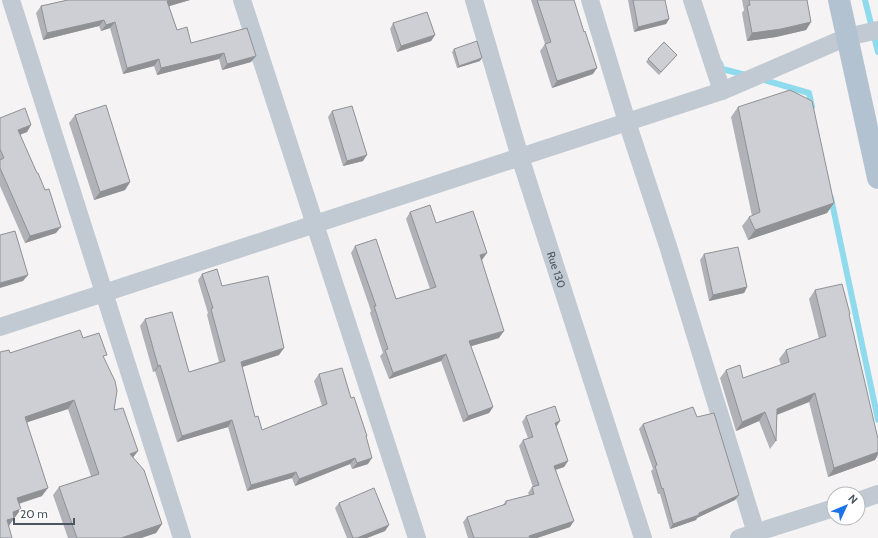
<svg xmlns="http://www.w3.org/2000/svg" width="878" height="538" font-family="Cabin,sans-serif">
<rect width="100%" height="100%" fill="#f5f3f3"/>
<g fill="none" stroke-linecap="round" stroke-linejoin="round">
<path stroke="#90daee" stroke-width="6" d="M865 0 878 52
M720 63 722 69 746 75
M761 79 809 93 812 107
M831 198 878 420"/>
<g stroke="#c1cad2" stroke-width="18">
<path d="M11 0 182 538"/>
<path d="M242 0 417 538"/>
<path id="s1" d="M474 0 520 157 643 538"/>
<path d="M590 0 627 122 668 246 756 533"/>
<path d="M692 0 722 91"/>
<path d="M0 327 722 91 847 37 878 30"/>
<path d="M858 501 878 494"/>
<path d="M739 538 834 508"/>
</g>
<path stroke="#b3c2d1" stroke-width="22" d="M839 0 878 178"/>
</g>
<path fill="#b0b2b7" d="M68 0H190L169 6 177 30 191 43 247 28 251 62 222 70 219 59 157 75 154 66 123 74 110 28 101 31 99 26 43 40 36 13 41 6Z
M531 0H574L593 74 552 88 540 51 545 44Z
M628 0H665L669 19 666 24 634 32Z
M742 0H807L811 22 806 30 776 37 747 41 742 13 744 10Z
M393 23 435 35 431 41 397 52 390 29Z
M454 49 480 61 457 68 452 52Z
M675 57 659 75 646 62 648 59Z
M738 107 834 203 827 213 748 240 742 226 749 217 752 216 731 117Z
M332 111 363 161 343 166 328 117Z
M75 115 130 182 125 190 94 200 69 123Z
M0 118 31 125 27 132 20 135 56 233 25 243 0 186Z
M410 212 436 223 482 260 499 338 471 346 493 407 489 413 463 422 441 361 389 379 380 356 383 353 370 313 371 311 351 253 355 246 396 299 430 289 406 219Z
M704 254 747 287 744 293 709 301 700 260Z
M202 274 222 286 279 355 242 367 255 417 262 430 322 406 314 381 319 374 351 398 367 436 366 437 368 464 352 469 350 464 295 486 292 478 247 491 228 427 177 442 155 371 153 372 140 326 145 319 189 372 219 362 207 315 208 313 198 280Z
M815 290 849 315 875 460 828 477 809 402 777 415 776 441 770 449 759 421 736 431 720 378 726 370 743 378 781 365 779 359 786 350 819 339 809 299Z
M83 338 104 358 114 410 133 457 162 524 156 533 141 538H68L53 495 59 487 91 476 68 409 27 422 42 496 19 504 21 509 0 538 10 353Z
M526 416 560 421 556 426 568 461 564 467 556 470 570 527 537 538H468L463 522 467 517 502 506 506 501 529 495 528 493 532 487H533L519 446 523 440 528 438 522 422Z
M697 417 739 495 735 500 697 518 696 520 670 529 660 494H658L651 471 653 469 639 429 643 424Z
M339 503 389 525 385 531 367 538H347L335 508Z"/>
<path fill="#909195" d="M172 0H190L163 8 167 1Z
M669 19 666 24 634 32 638 27Z
M104 20 99 26 43 40 47 33Z
M115 22 110 28 101 31 106 25Z
M811 22 806 30 776 37 747 41 752 33Z
M435 35 431 41 397 52 401 46Z
M224 53 219 59 157 75 161 68Z
M256 56 251 62 222 70 227 64Z
M482 58 480 61 457 68 459 66Z
M159 59 154 66 123 74 127 68Z
M597 68 593 74 552 88 557 81Z
M31 125 27 132 13 137 18 130Z
M367 155 363 161 343 166 347 161Z
M130 182 125 190 94 200 100 192Z
M834 203 827 213 748 240 755 230Z
M61 227 56 233 25 243 30 236Z
M487 253 482 260 476 262 480 255Z
M28 275 23 281 0 288V283Z
M747 287 744 293 709 301 713 295Z
M504 331 499 338 465 348 469 341Z
M284 348 279 355 236 369 241 362Z
M446 354 441 361 389 379 393 373Z
M160 365 155 371 153 372 158 366Z
M815 393 809 402 771 417 777 409Z
M74 400 68 409 19 425 25 417Z
M493 407 489 413 463 422 468 416Z
M765 412 759 421 736 431 742 422Z
M232 420 228 427 177 442 182 436Z
M560 421 556 427 555 423Z
M138 451 132 459 130 454Z
M878 452V455L875 460 828 477 834 468Z
M355 458 350 464 295 486 299 479Z
M372 458 368 464 352 469 357 463Z
M568 461 564 467 550 471 554 466Z
M296 472 292 478 247 491 251 485Z
M48 488 42 496 11 506 17 498Z
M739 495 735 500 697 518 696 520 670 529 673 524 699 513Z
M21 509 15 517 7 520 13 512Z
M14 518 9 526 7 520Z
M574 521 570 527 537 538H528L529 536Z
M162 524 156 533 141 538H121Z
M389 525 385 531 367 538H357Z"/>
<path fill="#cdcfd5" stroke="#909195" d="M68 0H172L167 1 177 30 187 27 191 43 247 28 256 56 227 64 224 53 161 68 159 59 127 68 115 22 106 25 104 20 47 33 41 6Z
M537 0H574L584 32 585 31 597 68 557 81 545 44 551 42Z
M633 0H665L669 19 638 27Z
M749 0H807L811 22 781 29 752 33 747 6 750 5Z
M427 12 435 35 401 46 393 23Z
M477 41 482 58 459 66 454 49Z
M664 42 677 55 661 72 648 59Z
M790 90 812 101 834 203 755 230 749 217 760 212 738 107Z
M106 105 130 182 100 192 75 115Z
M352 106 367 155 347 161 332 111Z
M25 108 31 125 18 130 37 173H38L45 190 49 189 61 227 30 236 0 168V160L4 158 0 149V118Z
M430 205 436 223 473 211 487 253 480 255 504 331 469 341 493 407 468 416 446 354 393 373 385 350 388 349 374 306H376L355 246 376 239 396 299 436 287 410 212Z
M15 231 28 275 0 283V235Z
M738 247 747 287 713 295 704 254Z
M217 269 222 286 268 276 284 348 241 362 255 417 258 416 262 430 327 404 319 374 342 368 351 398 354 397 367 436H366L372 458 357 463 355 458 299 479 296 472 251 485 232 420 182 436 160 365 158 366 145 319 172 312 189 372 225 361 211 309 213 308 202 274Z
M842 284 850 314H849L878 439V452L834 468 815 393 777 409 776 441 765 412 742 422 726 370 740 365 743 378 789 362 786 350 826 336 815 290Z
M80 330 83 338 99 333 107 355 103 356 115 381 117 391 114 410 123 408 138 451 130 454 144 470 162 524 121 538H77L59 487 99 474 74 400 25 417 48 488 17 498 21 509 13 512 14 518 7 520 12 538H0V352L9 350 10 353Z
M555 406 560 421 555 423 568 461 554 466 574 521 529 536 530 538H474L467 517 506 504V501L534 494 532 487 539 485 523 440 533 437 526 416Z
M693 407 697 417 714 413 739 495 699 513V515L673 524 663 488 662 489 655 466 657 465 643 424Z
M374 488 389 525 357 538H353L339 503Z"/>
<g text-anchor="middle" dominant-baseline="central" stroke-width="3.5" stroke-linejoin="round" paint-order="stroke">
<g font-size="11" fill="#4a5661" stroke="#fff">
<text stroke="none"><textPath href="#s1" startOffset="282">Rue 130</textPath></text>
</g>
</g>
<g transform="translate(846 506) rotate(46)"><circle r="19" fill="#ffffff" stroke="#b7bbc0"/>
<path d="M0-3L7 15L0 10L-7 15Z" fill="#1a73e8"/>
<text y="-6" font-size="11" font-weight="bold" text-anchor="middle" fill="#4a5661">N</text>
</g>
<path d="M14 518v6h60v-6" fill="none" stroke="#4a5661" stroke-width="2"/>
<text x="20" y="518" font-size="12" fill="#4a5661" stroke="#ffffff" stroke-width="3" paint-order="stroke">20 m</text>
</svg>
